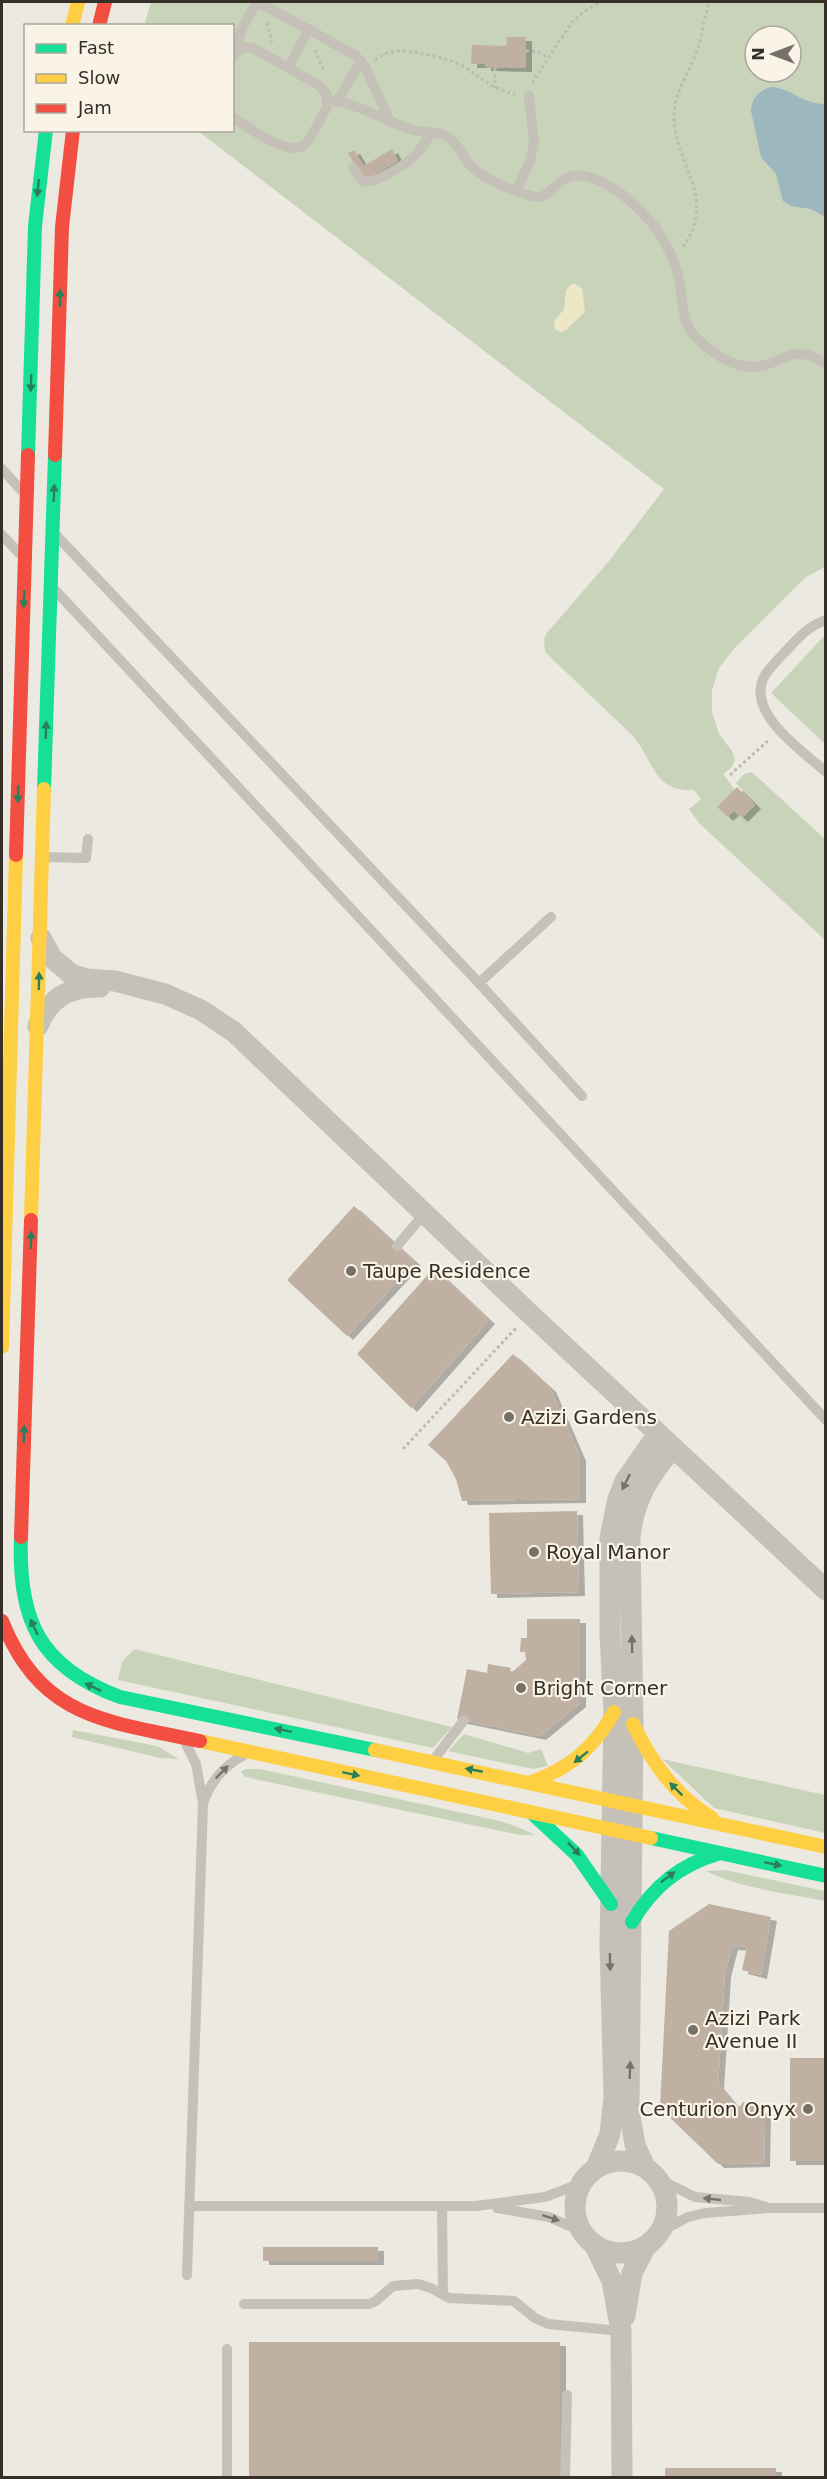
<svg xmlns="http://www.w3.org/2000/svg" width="827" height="2479" font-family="'DejaVu Sans',sans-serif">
<defs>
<filter id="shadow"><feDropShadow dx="6" dy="4" stdDeviation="0" flood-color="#0004"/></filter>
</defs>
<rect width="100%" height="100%" fill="#ece9e0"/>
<path fill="#c9d3ba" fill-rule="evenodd" d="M151 2H825V567L806 577 733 650 719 668 712 690V712L719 734 732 751 735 760 731 768 723 774 735 790 717 807 727 817 734 811 742 818 755 805 736 783 744 774 752 772 825 839V940L699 823 689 809 701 799 694 790C654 793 654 761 633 736L545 652 544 640 546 634 609 561 664 489 198 131 232 130V26H144ZM755 36H791V72H755Z
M825 635V744L771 693Z
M134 1649 452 1727 433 1748 118 1680 122 1662Z
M73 1730 157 1746 179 1759 160 1758 72 1737Z
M464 1734 528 1753 541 1749 548 1766 533 1769 448 1751Z
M662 1759 825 1795V1833L714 1808Z
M247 1769H260L500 1821 518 1827 535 1835H520L245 1777 241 1771Z
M725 1870 825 1891V1901C786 1893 743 1889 706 1871Z"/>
<path fill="#ede7c6" d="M571 284H575L582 288 585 312 566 330 561 332 555 330 554 321 564 309 566 291Z"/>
<path fill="#9cb7be" d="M771 87C791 88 804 105 825 104V217L811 209 791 206 783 201 776 174 761 157 751 111C752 98 758 91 771 87Z"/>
<path fill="#c0b0a1" filter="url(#shadow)" d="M507 37H526V68L485 67V64H471L472 45 506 46Z
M392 149 398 161 364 181 348 153 354 150 364 166Z
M737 787 755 805 742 818 734 811 727 817 717 807Z
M354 1206 415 1262 347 1336 287 1280Z
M434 1268 489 1320 411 1408 357 1354Z
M513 1354 550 1388 580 1457V1499L462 1501 456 1479 446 1461 428 1445Z
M577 1511 579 1592 491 1594 489 1513Z
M527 1619H580V1703L540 1736 457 1719 467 1669 487 1673 488 1664 511 1668 510 1671 512 1672 526 1660 525 1652H520L521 1638H527Z
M709 1904 771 1917 761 1975 742 1970 747 1947 732 1946 725 1973 718 2085 738 2109 743 2102 765 2111 764 2163 718 2164 660 2108 669 1931Z
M790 2058H826V2161H790Z
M263 2247H378V2261H263Z
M249 2342H560V2478H249Z
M665 2468H776V2478H665Z"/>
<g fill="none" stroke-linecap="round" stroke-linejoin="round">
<path stroke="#beb9b1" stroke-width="3" stroke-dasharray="3 3" stroke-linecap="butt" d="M267 23 272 42
M315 50 324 71
M526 51 538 52 548 58
M375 60C380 57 385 53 392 52 406 48 448 58 461 65 481 77 491 89 515 94
M495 68V88
M532 83 572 22 583 12 601 2
M683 247C719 196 673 164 674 115 675 90 689 73 697 51 703 35 703 17 710 2
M730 775 770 739
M403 1449 516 1328"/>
<path stroke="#c5c1b9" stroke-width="10" d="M258 2 355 55 365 67 390 121
M239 49C236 33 249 16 257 2
M232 59C238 49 243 45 255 49L320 86 327 95V107C320 118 315 133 306 143 292 161 247 126 232 117
M288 68 309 29
M328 100C360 103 383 121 413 130 424 133 438 131 448 137 459 144 462 157 470 165 485 180 511 190 531 196 548 202 554 182 569 177 595 168 633 201 649 220 663 236 675 259 679 280 686 317 679 329 715 353 727 362 747 370 762 366 791 358 794 344 826 364
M337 101 361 61
M353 168 362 181C373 186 409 163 417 153 423 147 427 140 431 132
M517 190 530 161 534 143 529 96
M2 469 21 490
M2 535 19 553
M57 536 479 983 582 1096
M56 591 826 1420
M826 620C807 626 796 641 783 654 776 662 767 670 763 679 748 715 803 751 826 772
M43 857 86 858 88 839
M479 983 551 917
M397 1246 425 1213
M186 1744 196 1764 203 1803
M435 1758 464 1720
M658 2179 695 2197 750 2202 766 2207
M189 2206H476L545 2197 582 2183
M442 2206 443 2295
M497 2208 549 2217 583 2232
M661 2231 688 2217 705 2213 769 2208H826
M187 2275 203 1804C210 1782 223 1766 244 1755
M244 2304H369L376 2301 393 2286 418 2284 431 2288 449 2298 514 2301 535 2318 548 2324 621 2331
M227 2349V2478
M565 2478 567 2395"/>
<path stroke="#c5c1b9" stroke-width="21" d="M41 938 52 958 71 974 87 979 115 981 165 994 201 1010 234 1032 529 1313 826 1590
M38 1026C49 998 70 986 100 987
M575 2207a46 46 0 1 1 92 0a46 46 0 1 1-92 0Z
M645 2167 635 2145 629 2110 633 1724 630 1537C634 1500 649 1475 673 1448
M596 2168 610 2134 614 2097 610 1945 614 1712 610 1635V1537L618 1499 625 1481 658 1434
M594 2244 612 2281 621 2331 622 2478
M625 2316 632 2273 646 2246"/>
<path stroke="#16e098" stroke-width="14" d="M28 455 35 226 46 130
M44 789 55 455
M21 1537C18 1620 39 1667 120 1697L375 1750
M534 1815 577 1855 611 1904
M651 1838 826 1876
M632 1922C653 1886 680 1865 720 1853"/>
<path stroke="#ffcf43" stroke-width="14" d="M72 26 78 2
M31 1220 44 789
M2 1347 16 855
M633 1724C652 1763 675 1795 712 1818
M200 1741 651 1838
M375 1750 826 1847
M531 1782C569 1769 595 1747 614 1712"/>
<path stroke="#f24e42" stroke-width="14" d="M99 26 105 2
M55 455 62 227 73 130
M16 855 28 455
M21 1537 31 1220
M2 1621C42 1720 108 1721 200 1741"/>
</g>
<defs><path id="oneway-solid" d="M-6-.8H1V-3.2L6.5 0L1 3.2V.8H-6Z" transform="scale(1.5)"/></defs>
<g fill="#287f5a">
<use href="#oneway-solid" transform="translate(38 188) rotate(96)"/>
<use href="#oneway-solid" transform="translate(60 298) rotate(-88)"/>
<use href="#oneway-solid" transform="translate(31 383) rotate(92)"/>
<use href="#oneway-solid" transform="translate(54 493) rotate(-88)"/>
<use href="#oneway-solid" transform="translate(24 599) rotate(92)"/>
<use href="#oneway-solid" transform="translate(46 730) rotate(-88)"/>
<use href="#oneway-solid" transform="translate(18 794) rotate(92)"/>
<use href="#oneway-solid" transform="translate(39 981) rotate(-89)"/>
<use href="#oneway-solid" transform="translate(31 1240) rotate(-88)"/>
<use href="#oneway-solid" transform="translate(24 1434) rotate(-88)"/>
<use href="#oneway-solid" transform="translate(34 1627) rotate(-115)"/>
<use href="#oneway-solid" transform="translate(93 1687) rotate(-154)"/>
<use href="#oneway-solid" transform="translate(283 1730) rotate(-168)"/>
<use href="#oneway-solid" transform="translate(581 1757) rotate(141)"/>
<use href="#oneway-solid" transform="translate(474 1770) rotate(-169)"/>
<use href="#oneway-solid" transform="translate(351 1774) rotate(12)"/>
<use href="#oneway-solid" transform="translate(676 1789) rotate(-135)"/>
<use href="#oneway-solid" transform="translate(574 1849) rotate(47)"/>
<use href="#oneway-solid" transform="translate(773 1864) rotate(12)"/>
<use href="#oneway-solid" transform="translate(668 1877) rotate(-37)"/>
</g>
<g fill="#767169">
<use href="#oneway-solid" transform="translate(626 1482) rotate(116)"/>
<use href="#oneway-solid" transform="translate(632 1644) rotate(-91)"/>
<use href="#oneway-solid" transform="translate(222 1772) rotate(-46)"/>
<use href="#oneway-solid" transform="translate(610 1962) rotate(89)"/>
<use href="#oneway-solid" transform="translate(630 2070) rotate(-88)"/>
<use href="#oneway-solid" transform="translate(712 2199) rotate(-174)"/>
<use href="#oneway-solid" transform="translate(551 2218) rotate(18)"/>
</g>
<g fill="#767068" stroke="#f9f4e7" stroke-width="2">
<circle cx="351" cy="1271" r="6"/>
<circle cx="509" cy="1417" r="6"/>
<circle cx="534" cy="1552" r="6"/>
<circle cx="521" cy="1688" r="6"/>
<circle cx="693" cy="2030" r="6"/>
<circle cx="808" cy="2109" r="6"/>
</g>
<g text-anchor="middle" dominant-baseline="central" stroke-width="4.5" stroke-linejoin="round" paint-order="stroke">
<g font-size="20" fill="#362f27" stroke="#f9f4e7" text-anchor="start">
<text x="363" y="1271">Taupe Residence</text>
<text x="521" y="1417">Azizi Gardens</text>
<text x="546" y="1552">Royal Manor</text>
<text x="533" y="1688">Bright Corner</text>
<text x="705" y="2018">Azizi Park<tspan x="705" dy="23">Avenue II</tspan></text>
<text x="796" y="2109" text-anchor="end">Centurion Onyx</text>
</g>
</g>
<rect width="827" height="2479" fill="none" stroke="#362f27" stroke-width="6"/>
<rect x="24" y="24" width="210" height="108" fill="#f9f4e7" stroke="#aba59a" stroke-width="1.5"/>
<rect x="36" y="44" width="30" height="9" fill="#16e098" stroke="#aba59a" stroke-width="1.5"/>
<text x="78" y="54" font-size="18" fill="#362f27">Fast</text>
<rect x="36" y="74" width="30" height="9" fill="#ffcf43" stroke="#aba59a" stroke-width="1.5"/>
<text x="78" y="84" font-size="18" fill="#362f27">Slow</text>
<rect x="36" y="104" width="30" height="9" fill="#f24e42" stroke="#aba59a" stroke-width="1.5"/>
<text x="78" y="114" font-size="18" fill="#362f27">Jam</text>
<g transform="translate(773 54) rotate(270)"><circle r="28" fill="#f9f4e7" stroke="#aba59a" stroke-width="1.5"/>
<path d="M0-4.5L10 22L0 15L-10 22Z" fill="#767068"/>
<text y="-9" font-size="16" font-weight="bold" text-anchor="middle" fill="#362f27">N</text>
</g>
</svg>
